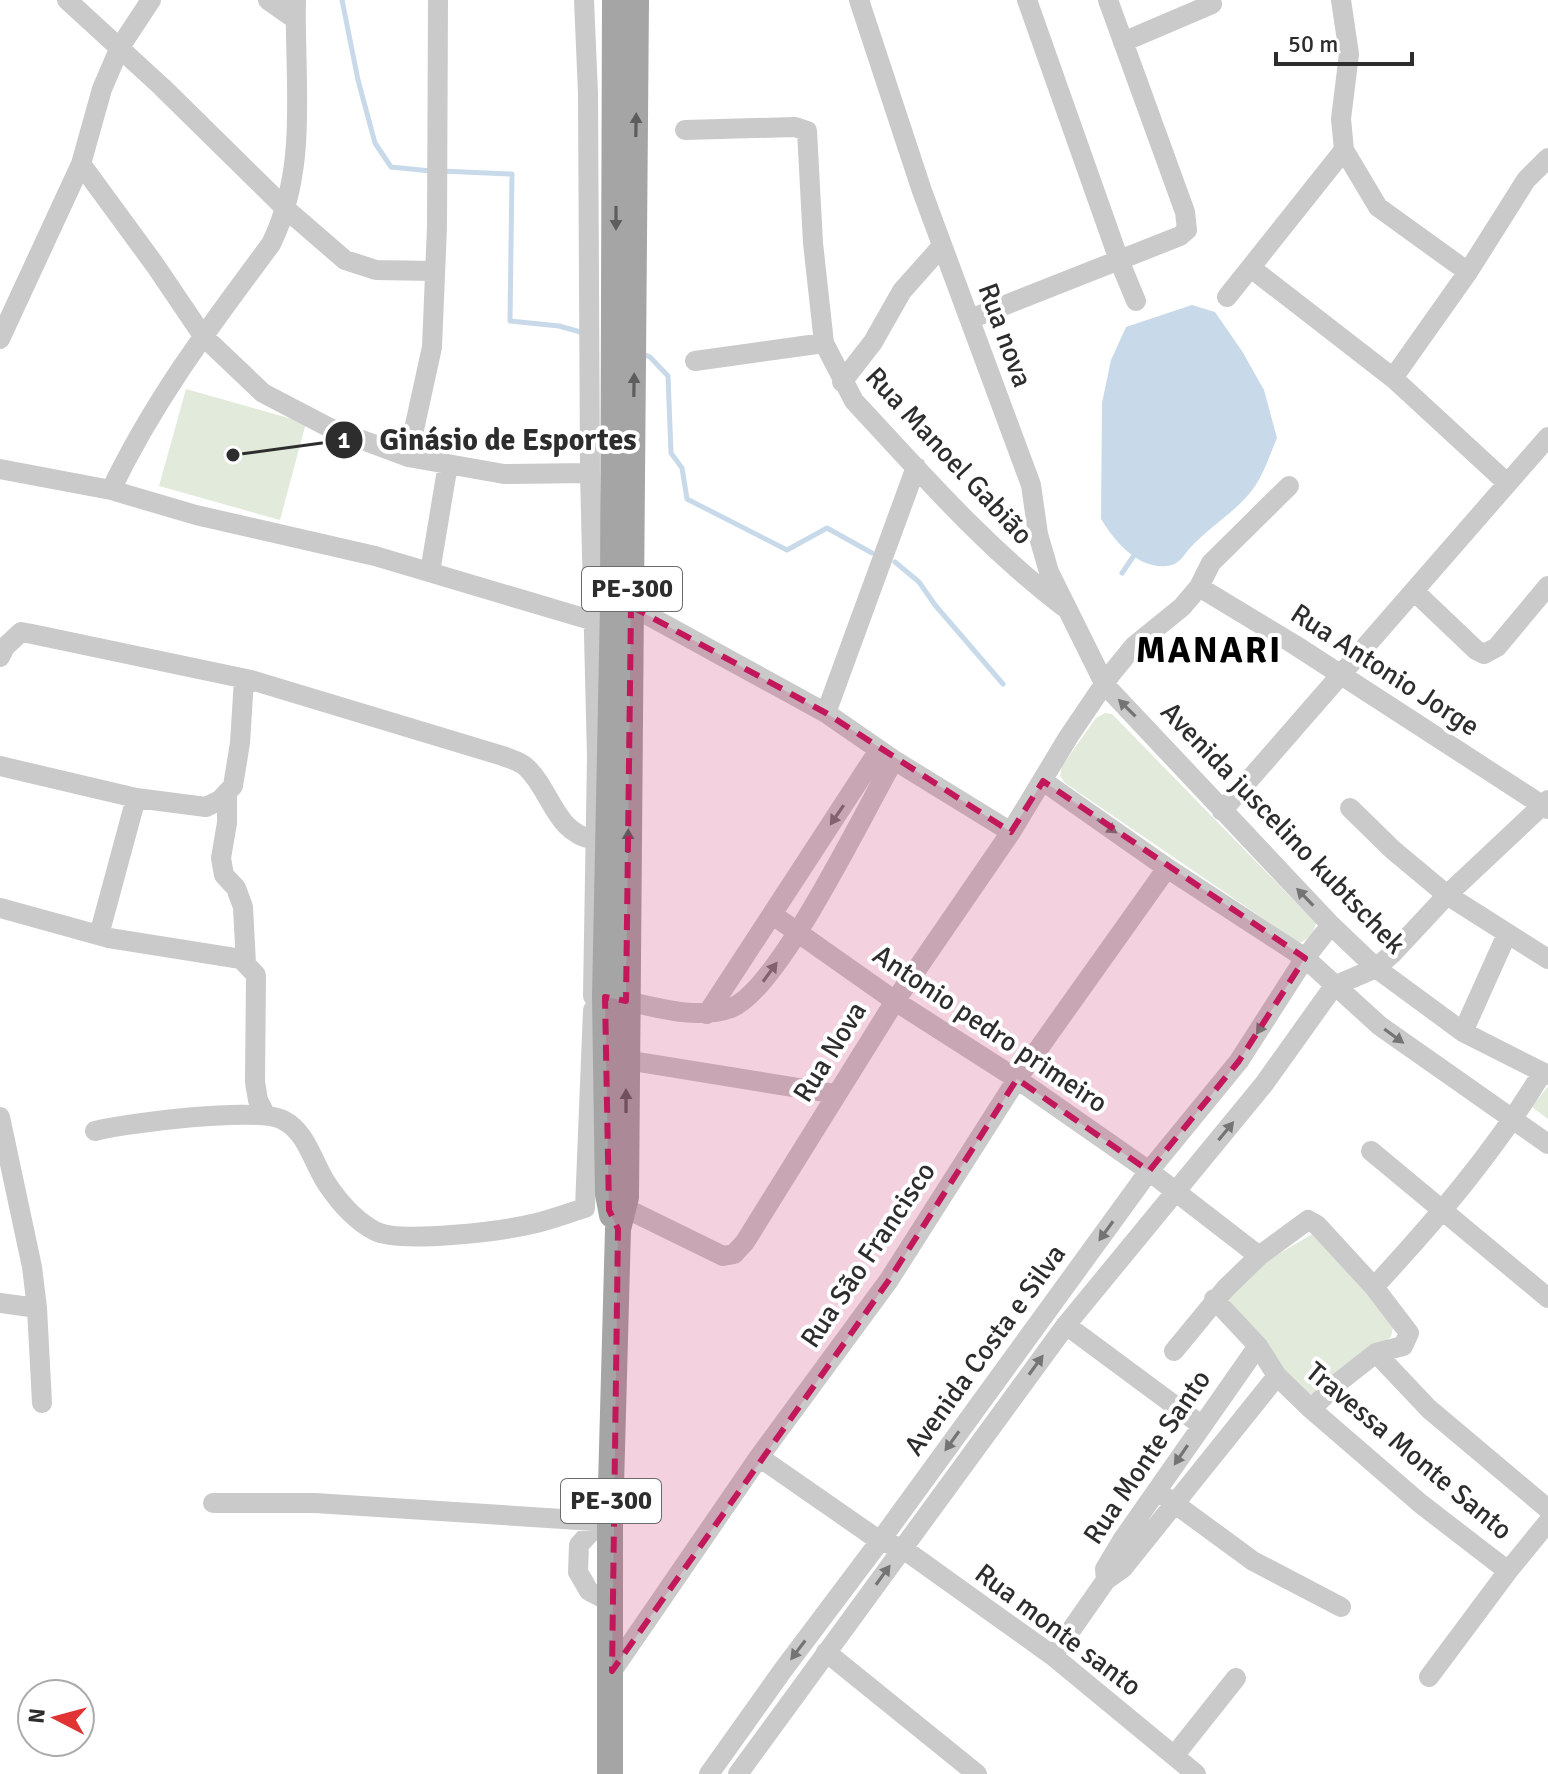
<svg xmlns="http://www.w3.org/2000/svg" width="1548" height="1774" font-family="Signika,sans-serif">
<rect width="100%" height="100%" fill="#fff"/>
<path fill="#e2ebdb" d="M186 389 306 423 280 520 159 486Z
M1105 713 1112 714 1316 923C1314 933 1308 940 1299 943L1065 783 1060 776 1062 766 1096 718Z
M1548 1086V1119L1532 1107Z
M1314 1233 1391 1321 1393 1328 1391 1337 1315 1396 1301 1391 1227 1298 1270 1259Z"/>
<path fill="#c8daea" d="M1192 305 1215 312 1242 351 1264 390 1277 438C1270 454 1264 474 1253 489 1237 511 1209 527 1190 548 1183 556 1179 565 1167 566 1138 569 1115 542 1101 519L1102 403 1111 360 1126 327Z"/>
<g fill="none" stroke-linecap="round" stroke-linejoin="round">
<path stroke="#c8daea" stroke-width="5" d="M342 0 358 80 375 143 391 167 431 171
M441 171 512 174 510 321 559 326 584 333
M643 354 650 357 668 376 671 453 682 468 687 499 787 550 827 528 872 553
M895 562 919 582 935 605 1003 684
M1122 573 1133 557"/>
<path stroke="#cacaca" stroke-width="20" d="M67 0 162 87 286 209 345 260 376 270 434 271
M268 0 295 19
M584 0 588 93 590 473 597 757 593 996
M859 0 922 191 1031 485 1038 534 1049 572 1105 685 1331 925 1376 968 1463 1032 1548 1075
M1027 0 1119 260 1136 301
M1341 0 1349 54 1341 119 1344 150 1378 207 1468 272
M1123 42 1212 4
M685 130 795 127 807 131 813 243 824 343 854 401C921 473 985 547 1064 607
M81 164 155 265 203 336 263 393 330 428 408 457 504 474 590 473
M1251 268 1393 378 1507 483
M1227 297 1344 150
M970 319 1180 236 1187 230 1185 212 1108 0
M0 339 81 164 102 89 120 47 151 0
M695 361 824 343
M1393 378 1468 272 1526 180 1548 158
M842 382 873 342 902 291 942 246
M408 457 432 347 437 227 438 0
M0 469 111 490 196 515 375 556 604 624
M111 490C155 398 211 325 271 244 309 167 294 83 296 0
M430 572 448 464
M1199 587 1211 563 1289 486
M1414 591 1476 650 1484 654 1497 647 1548 586
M621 606H631L826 713 894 760 1011 832
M0 657 5 647 21 632 32 634 251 680 503 756C510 759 520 761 526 767 552 791 554 833 595 840
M826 713 916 467
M0 766 136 798 206 807 220 800 233 786 240 743 244 679
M1043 781 1167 868 1305 958 1380 1026 1548 1144
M227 792V823L221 858 224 875 236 888 243 907 246 964
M1350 808 1393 850 1447 895 1548 959
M1222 811 1548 437
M0 908 109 938 241 959 256 975 255 1082 258 1100 265 1114
M773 915 895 1001 1017 1079 1149 1171 1259 1256
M99 935 136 798
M1334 986 1376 968 1393 953 1447 895 1548 800
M617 999C652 1006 695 1021 731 1008 779 990 864 811 894 760
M707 1014 879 750
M1463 1032 1507 934
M626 1060 836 1094
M0 1117 32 1267 37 1308 42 1403
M95 1131C128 1123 257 1106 283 1120 307 1132 313 1163 327 1184 339 1202 356 1221 375 1231 400 1244 502 1231 532 1224 550 1220 568 1213 585 1208L593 1010
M1371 1151 1548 1298
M625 1208 723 1256 734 1254 745 1242 895 1001 1011 832 1069 736 1111 674 1134 646 1182 607 1199 587 1295 645 1548 809
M1374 1287C1436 1220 1495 1151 1542 1073
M1214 1299 1258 1346 1277 1376 1311 1409 1421 1504 1508 1571
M0 1303 37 1308
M1066 1325 1201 1425
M1174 1351 1225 1289 1259 1256 1308 1220 1317 1225 1374 1287 1409 1333 1403 1346 1376 1353 1339 1382 1311 1409
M1376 1353 1429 1409 1548 1509
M759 1457 880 1541 902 1548 1053 1656 1196 1774
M1167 1498 1253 1561 1341 1607
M213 1503H315L610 1522
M600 1522 579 1545 578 1572 589 1591 610 1602
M1106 1580 1105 1569 1123 1539 1258 1346
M826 1652 977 1774
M1053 1656 1106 1580 1123 1568 1277 1376
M612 1671 759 1457 889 1280 1017 1079 1167 868
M1429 1677 1508 1571 1548 1522
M1174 1756 1236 1678
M709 1774 783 1670 880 1541 1149 1171 1239 1061 1305 958 1331 925
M738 1774 1066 1325 1264 1084 1334 986"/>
<path stroke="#a5a5a5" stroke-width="26" d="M612 1215 608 1194 605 997 613 606 615 0
M610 1774V1522L618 1229 626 1197 636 0"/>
</g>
<defs><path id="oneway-solid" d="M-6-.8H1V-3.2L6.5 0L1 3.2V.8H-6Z" transform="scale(2)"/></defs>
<g fill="#5d5d5d">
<use href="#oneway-solid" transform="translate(636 125) rotate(-89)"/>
<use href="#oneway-solid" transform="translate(616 218) rotate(90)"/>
<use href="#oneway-solid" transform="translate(634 385) rotate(-89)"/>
<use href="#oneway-solid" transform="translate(628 841) rotate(-89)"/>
<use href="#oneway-solid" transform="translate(626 1101) rotate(-90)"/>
</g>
<g fill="#747474">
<use href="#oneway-solid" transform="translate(1127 708) rotate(-135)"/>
<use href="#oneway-solid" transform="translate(837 815) rotate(124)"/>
<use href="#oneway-solid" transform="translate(1107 826) rotate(35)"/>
<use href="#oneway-solid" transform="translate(1305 897) rotate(-134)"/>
<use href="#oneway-solid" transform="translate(770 972) rotate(-54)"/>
<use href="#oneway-solid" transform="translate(1263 1024) rotate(123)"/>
<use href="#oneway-solid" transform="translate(1394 1036) rotate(36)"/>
<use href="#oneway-solid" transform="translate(1226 1131) rotate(-51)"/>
<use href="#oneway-solid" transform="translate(1106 1231) rotate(126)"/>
<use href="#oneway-solid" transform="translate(1036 1365) rotate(-54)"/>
<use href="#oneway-solid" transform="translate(952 1441) rotate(126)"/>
<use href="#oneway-solid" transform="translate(1181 1455) rotate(124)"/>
<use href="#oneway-solid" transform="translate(883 1575) rotate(-54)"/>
<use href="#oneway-solid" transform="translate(798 1650) rotate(127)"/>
</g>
<path fill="#c2185b" fill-opacity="0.2" stroke="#c2185b" stroke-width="6" stroke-dasharray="16 10" stroke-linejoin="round" d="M631 606 826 713 1011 832 1043 781 1305 958 1239 1061 1149 1171 1017 1079 889 1280 612 1671 618 1229 609 1210 605 997 626 1001Z"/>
<g text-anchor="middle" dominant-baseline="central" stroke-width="8" stroke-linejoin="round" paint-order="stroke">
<g fill="#fff" stroke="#6c6c6c" stroke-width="2">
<rect x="582" y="567" width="100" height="44" rx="6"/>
<rect x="561" y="1479" width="100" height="44" rx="6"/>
</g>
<g font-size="26" font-weight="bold" fill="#2d2d2d">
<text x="632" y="589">PE-300</text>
<text x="611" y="1501">PE-300</text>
</g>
<g font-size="28" fill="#2d2d2d" stroke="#fff">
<text transform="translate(1005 335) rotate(70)">Rua nova</text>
<text transform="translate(949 456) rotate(47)">Rua Manoel Gabião</text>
<text transform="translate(1385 670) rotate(33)">Rua Antonio Jorge</text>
<text transform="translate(1283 828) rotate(46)">Avenida juscelino kubtschek</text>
<text transform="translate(990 1029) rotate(34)">Antonio pedro primeiro</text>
<text transform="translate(830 1052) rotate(-58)">Rua Nova</text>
<text transform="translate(868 1255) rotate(-56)">Rua São Francisco</text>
<text transform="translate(985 1350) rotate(-54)">Avenida Costa e Silva</text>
<text transform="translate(1409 1451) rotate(40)">Travessa Monte Santo</text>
<text transform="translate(1147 1457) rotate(-56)">Rua Monte Santo</text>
<text transform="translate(1058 1630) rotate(37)">Rua monte santo</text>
</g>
<g font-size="36" font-weight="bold" letter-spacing="2" fill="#000" stroke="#fff">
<text x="1209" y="650">MANARI</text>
</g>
</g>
<path fill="none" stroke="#2d2d2d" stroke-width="3" d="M233 455L344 440"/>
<g fill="#2d2d2d" stroke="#fff" stroke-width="3">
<circle cx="233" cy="455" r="8"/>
<circle cx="344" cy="440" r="20"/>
</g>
<g font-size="24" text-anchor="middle" font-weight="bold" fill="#fff">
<text x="344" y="448">1</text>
</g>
<g font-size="30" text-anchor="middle" font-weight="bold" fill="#2d2d2d" stroke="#fff" stroke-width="8" stroke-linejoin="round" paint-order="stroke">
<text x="508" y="450">Ginásio de Esportes</text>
</g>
<g transform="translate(56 1718) rotate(276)"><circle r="38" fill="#ffffff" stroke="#ababab" stroke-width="2"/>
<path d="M0-6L14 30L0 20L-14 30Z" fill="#e13333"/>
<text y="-12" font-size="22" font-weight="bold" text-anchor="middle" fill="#2d2d2d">N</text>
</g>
<path d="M1276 52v12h136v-12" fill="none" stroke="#2d2d2d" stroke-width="4"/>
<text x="1288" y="52" font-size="24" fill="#2d2d2d" stroke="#ffffff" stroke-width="6" paint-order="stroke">50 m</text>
</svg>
